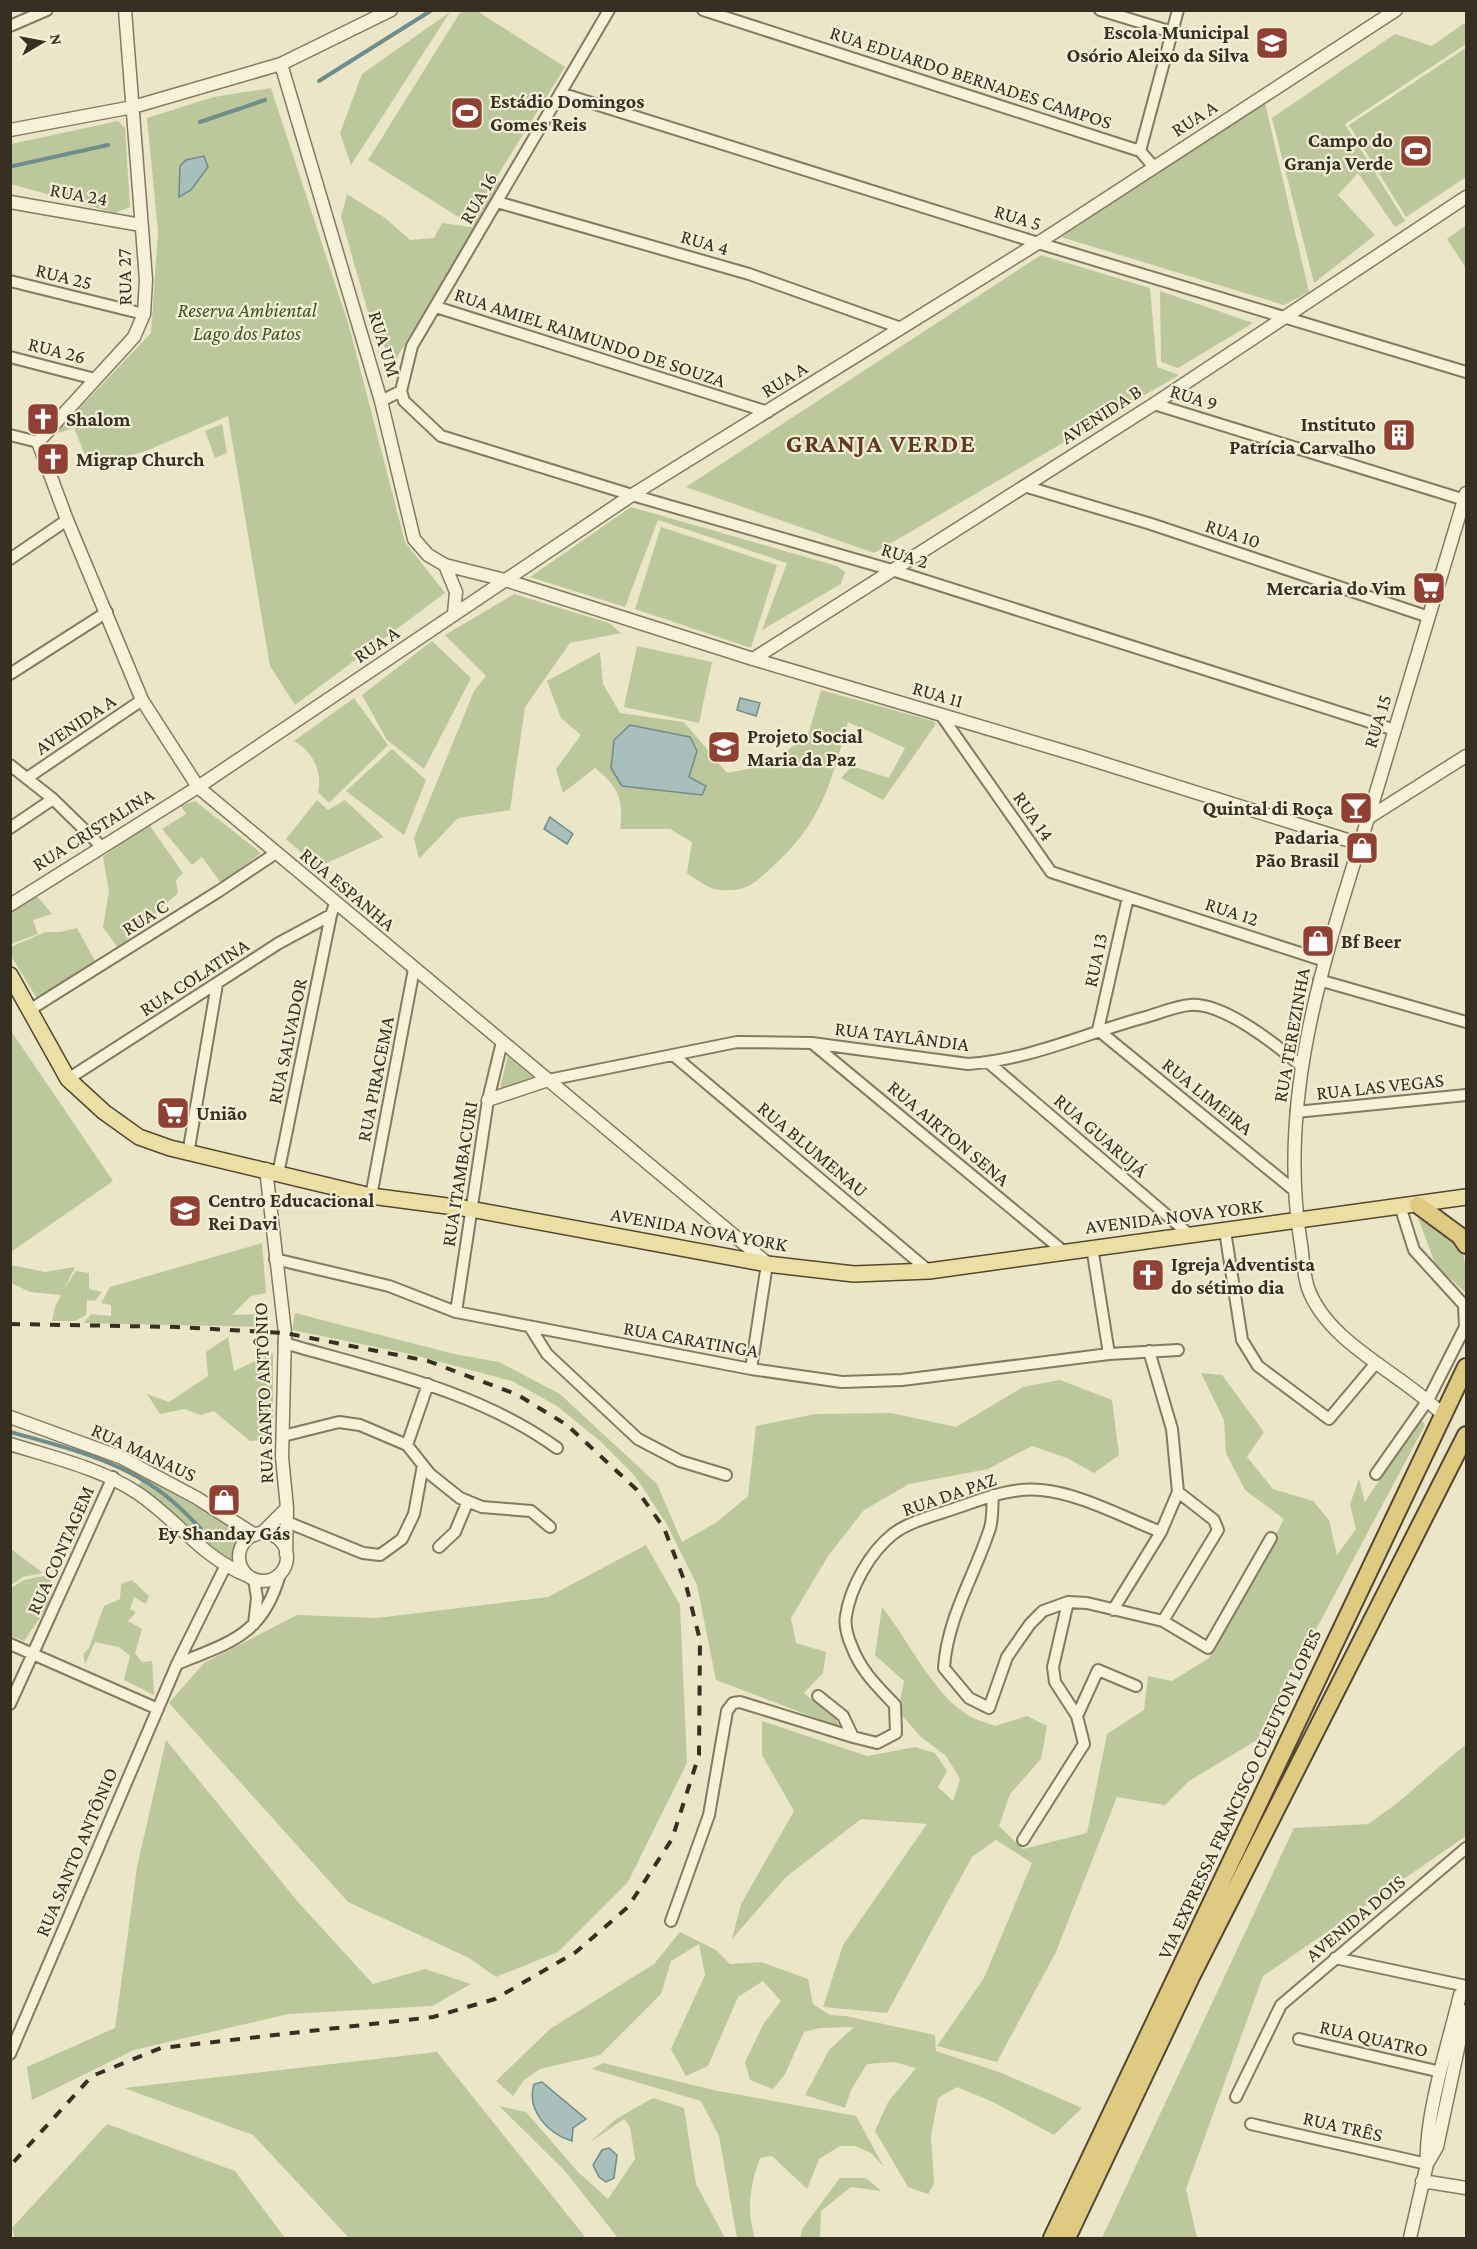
<svg xmlns="http://www.w3.org/2000/svg" width="1477" height="2249" font-family="'Crimson Pro',serif">
<rect width="100%" height="100%" fill="#ebe6c7"/>
<path fill="#bcc89c" d="M461 11H477L565 67 468 223 368 160Z
M450 12 351 165 340 133 362 74Z
M1463 24H1466V44L1345 124 1405 221 1395 227 1358 173 1338 195 1375 235 1314 283 1272 118 1395 34 1432 46Z
M1466 48V177L1406 217 1349 125Z
M271 88 349 326 405 542 445 593 295 705 270 666 228 416 146 451 90 467 74 428 55 434 151 333 158 232 147 118 214 97Z
M1265 103 1309 292 1284 305 1061 237Z
M118 121 125 128 130 207 115 213 11 184V144Z
M497 181 502 183 393 364 369 316 341 217 347 194 385 218 410 240 434 238 442 223 469 227Z
M1466 225V268L1447 239Z
M1041 255 1150 288 1157 367 1179 375 874 553 686 487Z
M1160 291 1253 323 1178 368 1161 362Z
M222 424 227 453 215 458 205 431Z
M631 507 837 566 845 572 841 584 762 630 787 563 658 520 625 607 530 577Z
M661 527 777 565 751 648 635 609Z
M514 594 609 623 621 633 570 643 525 707 510 810 458 818 419 859 414 838 474 691 486 676 445 635Z
M432 641 471 678 424 769 387 740 362 695Z
M637 646 712 662 699 723 624 707Z
M600 652 603 684 620 713 684 722 727 773 758 767 779 758 809 732 821 690 933 721 936 724 883 800 841 778 852 766 889 778 905 748 848 722C831 783 821 824 772 867 754 884 746 892 720 890 710 890 696 879 687 873L692 842 670 829H620C624 800 619 787 595 768L563 793 556 769 581 735 561 718 547 681Z
M354 698 388 745 329 803 318 792C323 771 312 751 294 741Z
M392 749 426 780 404 835 346 791Z
M317 800 328 810 345 800 384 837 318 867 286 839Z
M195 801 261 853 221 883 202 857 192 865 162 829 186 814 181 806Z
M148 823 183 873 176 880 178 893 118 948 103 927 109 891 103 857Z
M37 896 52 914 33 920 38 934 11 944V912Z
M77 928 95 961 38 1000 11 956V947L45 932H60Z
M11 1031 113 1181 11 1252H10Z
M508 1054 537 1078 500 1089Z
M1418 1218C1463 1241 1466 1242 1466 1293L1436 1266Z
M262 1243 266 1293 251 1296 232 1315 268 1314 269 1327 84 1323 91 1314 111 1316V1305L101 1303 110 1287Z
M11 1265 45 1272 75 1267 64 1289 76 1271 89 1273V1289L102 1292 95 1301 87 1300 86 1315 75 1321H52L55 1307 61 1295 30 1292 11 1283Z
M295 1313 454 1354 499 1362 560 1394 657 1484 682 1542 717 1522 748 1496 756 1426 815 1414 891 1413 956 1427 1023 1387 1060 1380 1112 1400 1119 1455 1094 1473 1067 1458 1032 1446 988 1469 909 1484 864 1510 828 1556 791 1618 796 1643 826 1652 823 1673 804 1693 836 1719 839 1727 716 1680 697 1585 666 1523 635 1476 600 1441 557 1406 512 1381 410 1354 292 1330Z
M228 1337 234 1371 273 1353V1439L250 1441 214 1411 201 1415 184 1409 160 1414 147 1394 169 1402 208 1376 206 1352Z
M1201 1373 1222 1375 1264 1432 1247 1457 1273 1489 1313 1501 1329 1520 1337 1555 1356 1529 1350 1504 1359 1479 1365 1502 1420 1418 1425 1425 1257 1740 1189 1781 1165 1805 1117 1797 1056 1952 997 2062 937 2046 984 1978 1032 1863 996 1840 972 1857 887 2013 823 2007 843 1945 927 1824 861 1819 786 1877 732 1939 741 1904 794 1811 762 1755V1721L867 1756 915 1747 935 1753 947 1771 938 1787 953 1801 960 1779 946 1756 921 1737 898 1711 904 1681 875 1655 882 1607C907 1638 933 1693 965 1713 973 1719 985 1722 995 1726L1027 1716 1047 1726 1041 1759 1010 1794 999 1826 1023 1849 1087 1833 1107 1734 1144 1710 1148 1676 1172 1681 1209 1658 1284 1519 1245 1490 1226 1453 1224 1420Z
M146 1478 245 1534 234 1547 231 1561C199 1537 171 1508 138 1485Z
M646 1545 680 1605 687 1763 628 1882 558 1952 496 1977 469 1958 348 1902 169 1703 204 1663 297 1615 377 1618 548 1597Z
M11 1549 43 1573 23 1577 11 1585Z
M52 1574 48 1606 24 1641 11 1636V1588L24 1580Z
M132 1580 149 1596 146 1604 134 1597 130 1609 136 1612 128 1621 142 1629 135 1653 142 1662 152 1661 154 1695 124 1680 130 1656 119 1647 95 1642 85 1665 83 1654 89 1648 104 1606 120 1599 121 1584Z
M166 1740 298 1902 373 1984 425 1969 471 1984 432 2006 288 2014 134 2050 32 2100 27 2067 115 2028 137 1867Z
M1466 1744V1836L1263 1976 1186 2189 1197 2238H1102L1294 1828 1368 1824 1396 1804Z
M680 1932 716 1950 730 1964 761 1962 808 1979 813 2004 830 2015 846 2016 935 2035 936 2051 999 2072 1082 2108 1054 2135 993 2102 957 2087 938 2098 931 2136 934 2184 928 2194 908 2187 875 2131 888 2102 916 2068 894 2062 867 2064 851 2090 845 2108 805 2095 829 2050 854 2027 820 2028 804 2032 785 2074 773 2089 750 2080 745 2062 764 2023 781 2001 763 1981 738 1997 708 2066 686 2076 671 2049 705 1975 699 1944 671 1961 661 1994 600 2055 540 2069 524 2080 513 2096 496 2081 550 2029 654 1964Z
M437 2052 586 2238H349L253 2135 124 2088Z
M603 2063 718 2091 856 2116 884 2167 871 2153 855 2146H840L819 2159 807 2189 772 2156 760 2158C750 2186 746 2210 755 2238H737L719 2136 701 2101 592 2069Z
M653 2098 684 2108 696 2184 725 2238H618L564 2170 499 2106 526 2112 578 2172 608 2199 635 2159 630 2127 624 2119 589 2143 616 2119Z
M107 2124 235 2171 285 2238H15L12 2228Z
M840 2178H866L881 2191 851 2187 821 2211 820 2238H800L802 2229Z"/>
<path fill="#a8bfbc" stroke="#6f8d8a" stroke-width="1.5" d="M204 156 208 167 191 190 179 197 180 166 186 160Z
M740 698 760 703 756 716 737 710Z
M630 725 690 737 697 751 689 777 706 786 702 795 622 786 611 768 614 740Z
M550 817 573 834 567 844 544 829Z
M542 2082 586 2119 573 2128 572 2141C548 2134 526 2110 534 2084Z
M609 2148 617 2155 614 2178 606 2182 599 2177 593 2165 602 2150Z"/>
<g fill="none" stroke-linecap="round" stroke-linejoin="round">
<path stroke="#6f8d8a" stroke-width="4" d="M319 81 432 10
M200 122 265 100
M13 166 108 145
M10 1432C66 1447 127 1462 171 1500 182 1509 191 1519 201 1529"/>
<g stroke="#85795e" stroke-width="14">
<path id="minor" d="M609 10 412 346 401 391 404 401 441 436 632 495 892 570 1395 730
M703 10 1140 151 1154 167
M1100 10 1172 32
M10 26 47 10
M560 93 1038 243 1466 372
M1140 151 1178 10
M497 202 749 274 901 328
M10 281 144 314
M436 307 768 412
M10 357 95 379
M381 401 401 391
M1154 404 1465 500
M10 435 38 442
M1024 486 1151 524 1429 617
M10 559 67 520
M10 674 107 612
M941 715 1051 872 1325 961
M10 765 53 799 101 846
M27 778 142 700
M10 828 53 799
M1319 980 1466 1022
M31 1009 219 891 276 853
M1098 1030 1295 1191
M1098 1030 1128 897
M812 1043 1063 1251
M673 1055 929 1271
M989 1063 1190 1235
M68 1079 279 943 331 915 335 904
M548 1080 737 1042 812 1043 968 1064C1030 1060 1086 1033 1146 1017 1160 1013 1176 1006 1190 1005 1223 1002 1277 1045 1301 1066
M1296 1112 1466 1095
M188 1154 217 984
M278 1174 331 915
M371 1196 414 969
M1225 1231 1242 1340 1258 1366 1329 1419 1376 1363
M1092 1247 1109 1354
M275 1259 389 1286 456 1312 751 1369 842 1382 902 1380 1109 1354 1178 1350
M456 1312 488 1100 502 1042
M530 1327 547 1354 638 1439 680 1461 726 1475
M284 1343C377 1370 477 1390 557 1448
M751 1369 767 1264
M283 1436 339 1422 360 1425 407 1445 430 1474 460 1498 482 1507 531 1511 550 1527
M407 1445 428 1384
M1376 1474 1428 1400 1465 1327 1464 1305 1414 1250 1400 1206
M993 1495C992 1506 993 1518 990 1528 975 1575 947 1618 944 1668L969 1698 989 1708 1007 1657 1030 1624 1043 1611 1068 1602 1087 1603 1163 1621 1208 1648 1271 1538
M287 1522 363 1553 380 1555 402 1539 414 1514 423 1465
M439 1547 455 1532 468 1501
M254 1579 257 1598 254 1624
M1113 1610 1161 1532 1178 1492 1172 1429 1149 1351
M1163 1621 1218 1530 1214 1520 1178 1492
M10 1644 158 1709
M177 1664 225 1567
M818 1696 843 1716 853 1737 877 1743 896 1733 895 1705C878 1687 861 1671 852 1647 848 1639 844 1624 846 1616 850 1588 870 1552 893 1534 910 1521 936 1515 956 1508 983 1499 1011 1487 1041 1490 1079 1493 1125 1518 1161 1532
M10 1704 113 1477
M1077 1716 1098 1670 1136 1686
M1023 1840 1084 1744 1077 1716 1055 1682 1053 1667 1068 1602
M671 1921 709 1815 727 1711 733 1703 740 1702 853 1737
M1335 1958 1466 1986
M1299 2039 1441 2072
M10 2054 177 1664C231 1642 263 1635 280 1574
M1236 2097 1281 2005 1466 1848
M1251 2124 1427 2164"/>
</g>
<g stroke="#85795e" stroke-width="15">
<path id="tertiary" d="M125 10 146 280 144 314 134 337 38 442 67 520 142 700 198 787 767 1263
M281 64 381 401 414 539 428 555 445 565 505 580 753 659 1080 756 1360 844
M10 130 133 107 281 64 391 10
M10 202 141 225
M445 565 456 592 454 614
M753 659 1154 404 1466 197
M1368 818 1466 756
M10 905 198 787 632 495 1038 243 1396 10
M488 1100 548 1080
M266 1169 285 1333 282 1457 287 1508 286 1554
M1442 1414C1402 1373 1328 1344 1308 1288 1303 1273 1303 1254 1300 1238 1276 1083 1333 934 1377 789 1407 690 1436 592 1466 493
M10 1417 120 1457 197 1498 255 1535
M10 1444C54 1458 101 1468 139 1494 178 1521 203 1558 248 1576
M262 1533 287 1508
M239 1557a24 24 0 1 1 48 0a24 24 0 1 1-48 0Z
M1427 2164C1424 2118 1449 2041 1460 1995L1466 1988
M1422 2181 1466 2188
M1410 2238 1427 2164 1437 2147 1466 2011"/>
</g>
<g stroke="#544732" stroke-width="18">
<path id="primary" d="M10 975 68 1079 104 1112 139 1137 170 1148 371 1196 470 1209 767 1264 854 1274 929 1271 1466 1197"/>
</g>
<g stroke="#544732" stroke-width="20">
<path id="trunk" d="M1418 1205 1460 1236 1466 1245
M1052 2238 1466 1367
M1067 2238 1191 1977 1466 1435"/>
</g>
<use href="#minor" stroke="#f6f2da" stroke-width="10"/>
<use href="#tertiary" stroke="#f6f2da" stroke-width="12"/>
<use href="#primary" stroke="#ebe0a3" stroke-width="15"/>
<use href="#trunk" stroke="#dfca82" stroke-width="16"/>
<path stroke="#372f21" stroke-width="4" stroke-dasharray="10 10" stroke-linecap="butt" d="M10 1324 177 1327 285 1333 428 1361 518 1395 567 1425 636 1489 664 1528 686 1585 700 1640 699 1755 672 1839 628 1907 576 1952 495 1999 433 2017 161 2048 92 2076 10 2166"/>
</g>
<defs>
<g id="school-square" transform="scale(1.725)"><rect x="-9" y="-9" width="18" height="18" rx="4" fill="#904133" stroke="#f3efd6"/><path d="M0-5L7-2L0 1L-7-2ZM-4 1L0 2.5L4 1V4Q0 6-4 4Z" fill="#fff"/></g>
<g id="stadium-square" transform="scale(1.725)"><rect x="-9" y="-9" width="18" height="18" rx="4" fill="#904133" stroke="#f3efd6"/><path d="M0-5a6.5 5 0 1 0 0 10a6.5 5 0 1 0 0-10ZM-3.5-1.8h7v3.6h-7Z" fill="#fff"/></g>
<g id="church-square" transform="scale(1.725)"><rect x="-9" y="-9" width="18" height="18" rx="4" fill="#904133" stroke="#f3efd6"/><path d="M-1.2-6h2.4v3.5h3.3v2.4h-3.3V6h-2.4V-.1h-3.3v-2.4h3.3Z" fill="#fff"/></g>
<g id="building-square" transform="scale(1.725)"><rect x="-9" y="-9" width="18" height="18" rx="4" fill="#904133" stroke="#f3efd6"/><path d="M-4-6H4V6H1V3H-1V6H-4ZM-2.5-4.3h1.7v1.8h-1.7ZM.8-4.3h1.7v1.8H.8ZM-2.5-1h1.7V.8h-1.7ZM.8-1h1.7V.8H.8Z" fill="#fff"/></g>
<g id="supermarket-square" transform="scale(1.725)"><rect x="-9" y="-9" width="18" height="18" rx="4" fill="#904133" stroke="#f3efd6"/><path d="M-6-5.5h2.5l.6 2H6L4.5 2H-2.5L-4.4-4H-6ZM-1.5 3.2a1.3 1.3 0 1 0 .1 0ZM3 3.2a1.3 1.3 0 1 0 .1 0Z" fill="#fff"/></g>
<g id="bar-square" transform="scale(1.725)"><rect x="-9" y="-9" width="18" height="18" rx="4" fill="#904133" stroke="#f3efd6"/><path d="M-6-5H6L.8 .8V4.5H3.5V6h-7V4.5H-.8V.8Z" fill="#fff"/></g>
<g id="shop-square" transform="scale(1.725)"><rect x="-9" y="-9" width="18" height="18" rx="4" fill="#904133" stroke="#f3efd6"/><path d="M-5-2.5h2.3a2.7 3.5 0 0 1 5.4 0H5L5.5 6h-11ZM-1.5-2.5h3a1.5 2.3 0 0 0-3 0Z" fill="#fff"/></g>
</defs>
<g fill-rule="evenodd">
<use href="#school-square" x="1272" y="43"/>
<use href="#stadium-square" x="467" y="113"/>
<use href="#stadium-square" x="1416" y="151"/>
<use href="#church-square" x="43" y="419"/>
<use href="#building-square" x="1399" y="435"/>
<use href="#church-square" x="53" y="459"/>
<use href="#supermarket-square" x="1429" y="588"/>
<use href="#school-square" x="724" y="747"/>
<use href="#bar-square" x="1356" y="808"/>
<use href="#shop-square" x="1362" y="848"/>
<use href="#shop-square" x="1318" y="941"/>
<use href="#supermarket-square" x="173" y="1113"/>
<use href="#school-square" x="185" y="1211"/>
<use href="#church-square" x="1148" y="1275"/>
<use href="#shop-square" x="224" y="1500"/>
</g>
<g text-anchor="middle" dominant-baseline="central" stroke-width="4.5" stroke-linejoin="round" paint-order="stroke">
<g font-size="20" font-weight="bold" fill="#372f21" stroke="#f3efd6" text-anchor="start">
<text x="1249" y="32" text-anchor="end">Escola Municipal<tspan x="1249" dy="23">Osório Aleixo da Silva</tspan></text>
<text x="490" y="101">Estádio Domingos<tspan x="490" dy="23">Gomes Reis</tspan></text>
<text x="1393" y="140" text-anchor="end">Campo do<tspan x="1393" dy="23">Granja Verde</tspan></text>
<text x="66" y="419">Shalom</text>
<text x="1376" y="424" text-anchor="end">Instituto<tspan x="1376" dy="23">Patrícia Carvalho</tspan></text>
<text x="76" y="459">Migrap Church</text>
<text x="1406" y="588" text-anchor="end">Mercaria do Vim</text>
<text x="747" y="736">Projeto Social<tspan x="747" dy="23">Maria da Paz</tspan></text>
<text x="1333" y="808" text-anchor="end">Quintal di Roça</text>
<text x="1339" y="837" text-anchor="end">Padaria<tspan x="1339" dy="23">Pão Brasil</tspan></text>
<text x="1341" y="941">Bf Beer</text>
<text x="196" y="1113">União</text>
<text x="208" y="1200">Centro Educacional<tspan x="208" dy="23">Rei Davi</tspan></text>
<text x="1171" y="1264">Igreja Adventista<tspan x="1171" dy="23">do sétimo dia</tspan></text>
<text x="224" y="1533" text-anchor="middle">Ey Shanday Gás</text>
</g>
<g font-size="20" fill="#372f21" stroke="#f3efd6">
<text transform="translate(971 77) rotate(18)">RUA EDUARDO BERNADES CAMPOS</text>
<text transform="translate(1194 118) rotate(-33)">RUA A</text>
<text transform="translate(79 194) rotate(10)">RUA 24</text>
<text transform="translate(478 198) rotate(-60)">RUA 16</text>
<text transform="translate(1018 217) rotate(17)">RUA 5</text>
<text transform="translate(705 242) rotate(16)">RUA 4</text>
<text transform="translate(64 276) rotate(14)">RUA 25</text>
<text transform="translate(124 277) rotate(-91)">RUA 27</text>
<text transform="translate(590 337) rotate(18)">RUA AMIEL RAIMUNDO DE SOUZA</text>
<text transform="translate(385 344) rotate(73)">RUA UM</text>
<text transform="translate(57 350) rotate(14)">RUA 26</text>
<text transform="translate(784 379) rotate(-32)">RUA A</text>
<text transform="translate(1194 397) rotate(17)">RUA 9</text>
<text transform="translate(1101 414) rotate(-33)">AVENIDA B</text>
<text transform="translate(1233 533) rotate(18)">RUA 10</text>
<text transform="translate(905 555) rotate(17)">RUA 2</text>
<text transform="translate(376 644) rotate(-34)">RUA A</text>
<text transform="translate(938 694) rotate(16)">RUA 11</text>
<text transform="translate(1377 721) rotate(-73)">RUA 15</text>
<text transform="translate(75 724) rotate(-34)">AVENIDA A</text>
<text transform="translate(1034 816) rotate(55)">RUA 14</text>
<text transform="translate(93 829) rotate(-32)">RUA CRISTALINA</text>
<text transform="translate(348 889) rotate(40)">RUA ESPANHA</text>
<text transform="translate(1232 911) rotate(18)">RUA 12</text>
<text transform="translate(145 917) rotate(-32)">RUA C</text>
<text transform="translate(1095 960) rotate(-78)">RUA 13</text>
<text transform="translate(194 977) rotate(-33)">RUA COLATINA</text>
<text transform="translate(1291 1035) rotate(-80)">RUA TEREZINHA</text>
<text transform="translate(902 1036) rotate(7)">RUA TAYLÂNDIA</text>
<text transform="translate(287 1041) rotate(-78)">RUA SALVADOR</text>
<text transform="translate(375 1079) rotate(-79)">RUA PIRACEMA</text>
<text transform="translate(1380 1086) rotate(-6)">RUA LAS VEGAS</text>
<text transform="translate(1208 1096) rotate(39)">RUA LIMEIRA</text>
<text transform="translate(949 1133) rotate(40)">RUA AIRTON SENA</text>
<text transform="translate(1101 1135) rotate(41)">RUA GUARUJÁ</text>
<text transform="translate(813 1149) rotate(40)">RUA BLUMENAU</text>
<text transform="translate(459 1174) rotate(-81)">RUA ITAMBACURI</text>
<text transform="translate(1174 1216) rotate(-7)">AVENIDA NOVA YORK</text>
<text transform="translate(699 1229) rotate(10)">AVENIDA NOVA YORK</text>
<text transform="translate(691 1339) rotate(10)">RUA CARATINGA</text>
<text transform="translate(263 1393) rotate(-92)">RUA SANTO ANTÔNIO</text>
<text transform="translate(144 1452) rotate(25)">RUA MANAUS</text>
<text transform="translate(949 1494) rotate(-19)">RUA DA PAZ</text>
<text transform="translate(60 1550) rotate(-66)">RUA CONTAGEM</text>
<text transform="translate(1239 1794) rotate(-65)">VIA EXPRESSA FRANCISCO CLEUTON LOPES</text>
<text transform="translate(76 1852) rotate(-67)">RUA SANTO ANTÔNIO</text>
<text transform="translate(1355 1918) rotate(-40)">AVENIDA DOIS</text>
<text transform="translate(1374 2038) rotate(13)">RUA QUATRO</text>
<text transform="translate(1343 2126) rotate(13)">RUA TRÊS</text>
</g>
<g font-size="20" font-style="italic" fill="#415229" stroke="#f3efd6">
<text x="247" y="310">Reserva Ambiental<tspan x="247" dy="23">Lago dos Patos</tspan></text>
</g>
<g font-size="26" font-weight="bold" letter-spacing="1.5" fill="#603a23" stroke="#f3efd6">
<text x="881" y="443">GRANJA VERDE</text>
</g>
</g>
<rect width="1477" height="2249" fill="none" stroke="#372f21" stroke-width="24"/>
<g transform="translate(42 42) rotate(80)" stroke="#f3efd6" stroke-width="4.5" paint-order="stroke">
<path d="M0-4.5L10 22L0 15L-10 22Z" fill="#372f21"/>
<text y="-9" font-size="16" font-weight="bold" text-anchor="middle" fill="#372f21">N</text>
</g>
</svg>
